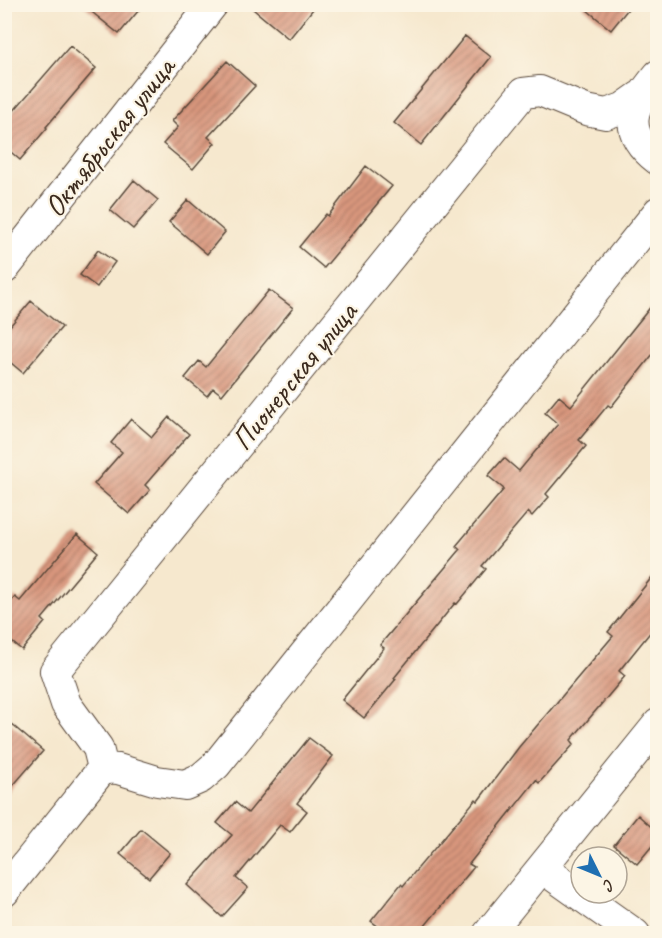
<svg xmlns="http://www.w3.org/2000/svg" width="662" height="938" font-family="Caveat,sans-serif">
<defs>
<pattern id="building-hatch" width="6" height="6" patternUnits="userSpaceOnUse" patternTransform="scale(1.5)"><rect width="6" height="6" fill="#d8967d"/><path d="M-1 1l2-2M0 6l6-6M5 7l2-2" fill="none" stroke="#b07b66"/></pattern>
</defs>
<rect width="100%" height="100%" fill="#fcf5e5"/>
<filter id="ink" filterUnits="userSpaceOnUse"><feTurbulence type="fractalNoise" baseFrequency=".0167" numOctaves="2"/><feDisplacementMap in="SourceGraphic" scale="12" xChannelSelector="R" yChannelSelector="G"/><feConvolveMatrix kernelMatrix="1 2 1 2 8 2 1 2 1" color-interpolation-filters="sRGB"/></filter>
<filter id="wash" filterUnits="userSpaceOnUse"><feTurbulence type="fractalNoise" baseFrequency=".008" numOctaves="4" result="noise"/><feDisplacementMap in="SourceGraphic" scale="24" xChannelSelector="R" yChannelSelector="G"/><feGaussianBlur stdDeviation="1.35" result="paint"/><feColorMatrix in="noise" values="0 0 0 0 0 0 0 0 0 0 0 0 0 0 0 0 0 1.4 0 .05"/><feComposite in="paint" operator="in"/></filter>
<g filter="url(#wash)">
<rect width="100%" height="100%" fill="#f6e8ce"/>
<g id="blocks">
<path fill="url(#building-hatch)" d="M82 4H144L119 34Z
M247 4H317L289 39Z
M580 4H632L611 30Z
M465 36 491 57 421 145 394 123Z
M70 46 96 68 46 127 47 128 20 160 4 146V122Z
M227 61 255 86 208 137 215 143 193 169 163 144 178 127 172 121Z
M366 166 392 186 324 268 299 247 326 214 328 216Z
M134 180 158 200 133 229 110 210Z
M188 200 225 232 207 254 169 222Z
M98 250 115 262 97 287 80 275Z
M269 290 293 308 222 395 213 388 207 396 185 378 199 361 206 367Z
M657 299V349L611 407 608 405 579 440 586 446 546 494 549 497 532 516 528 512 482 566 486 569 457 604 455 603 394 678 396 679 364 718 342 700 384 648 380 645 460 550 456 546 504 489 488 476 504 458 519 471 558 424 545 413 559 396 571 406Z
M31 301 62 327 23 373 4 357V333Z
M169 417 189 434 145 485 150 490 129 514 94 484 122 452 111 443 131 419 152 437Z
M77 534 98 552 42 619 45 622 22 650 4 636V610L15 597 20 601Z
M657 571V624L619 671 625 676 571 740 574 744 539 783 536 780 469 864 474 867 419 933H387L371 921 401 884 403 886 476 799 478 801 519 747 613 636 608 632Z
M4 718 43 751 4 796Z
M309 738 333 756 297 803 307 811 290 832 280 825 236 878 248 888 222 917 187 885 232 835 217 823 235 802 248 813Z
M638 815 657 832V840L637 864 614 845Z
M141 829 170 853 149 878 120 854Z"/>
</g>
</g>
<g filter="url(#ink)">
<use href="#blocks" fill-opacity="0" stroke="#574638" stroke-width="1.5"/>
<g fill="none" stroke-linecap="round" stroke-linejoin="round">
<g stroke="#574638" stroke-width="32">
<path id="minor" d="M658 75C631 107 620 131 658 160
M4 269 213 4
M103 768 98 748 66 704 55 671 523 93 540 91 586 110 606 114 623 108 640 96
M542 868 635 934
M4 892 103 768 118 769 157 781 185 785 201 778 216 765 658 212
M488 934 658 724"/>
</g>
<use href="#minor" stroke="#fff" stroke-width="30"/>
</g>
</g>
<g text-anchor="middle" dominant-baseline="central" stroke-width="4.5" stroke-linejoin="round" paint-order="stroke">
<g font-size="30" fill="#3b2a1e" stroke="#fcf5e5">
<text transform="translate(109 137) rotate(-52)">Октябрьская улица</text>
<text transform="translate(294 376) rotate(-51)">Пионерская улица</text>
</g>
</g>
<rect width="662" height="938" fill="none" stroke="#fcf5e5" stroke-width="24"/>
<g transform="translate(599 875) rotate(133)"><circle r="28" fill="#fcf5e5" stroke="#afa495" stroke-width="1.5"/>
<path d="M0-4.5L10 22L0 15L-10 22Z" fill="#1f6fb2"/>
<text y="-9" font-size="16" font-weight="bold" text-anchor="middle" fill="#3b2a1e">С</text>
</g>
</svg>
